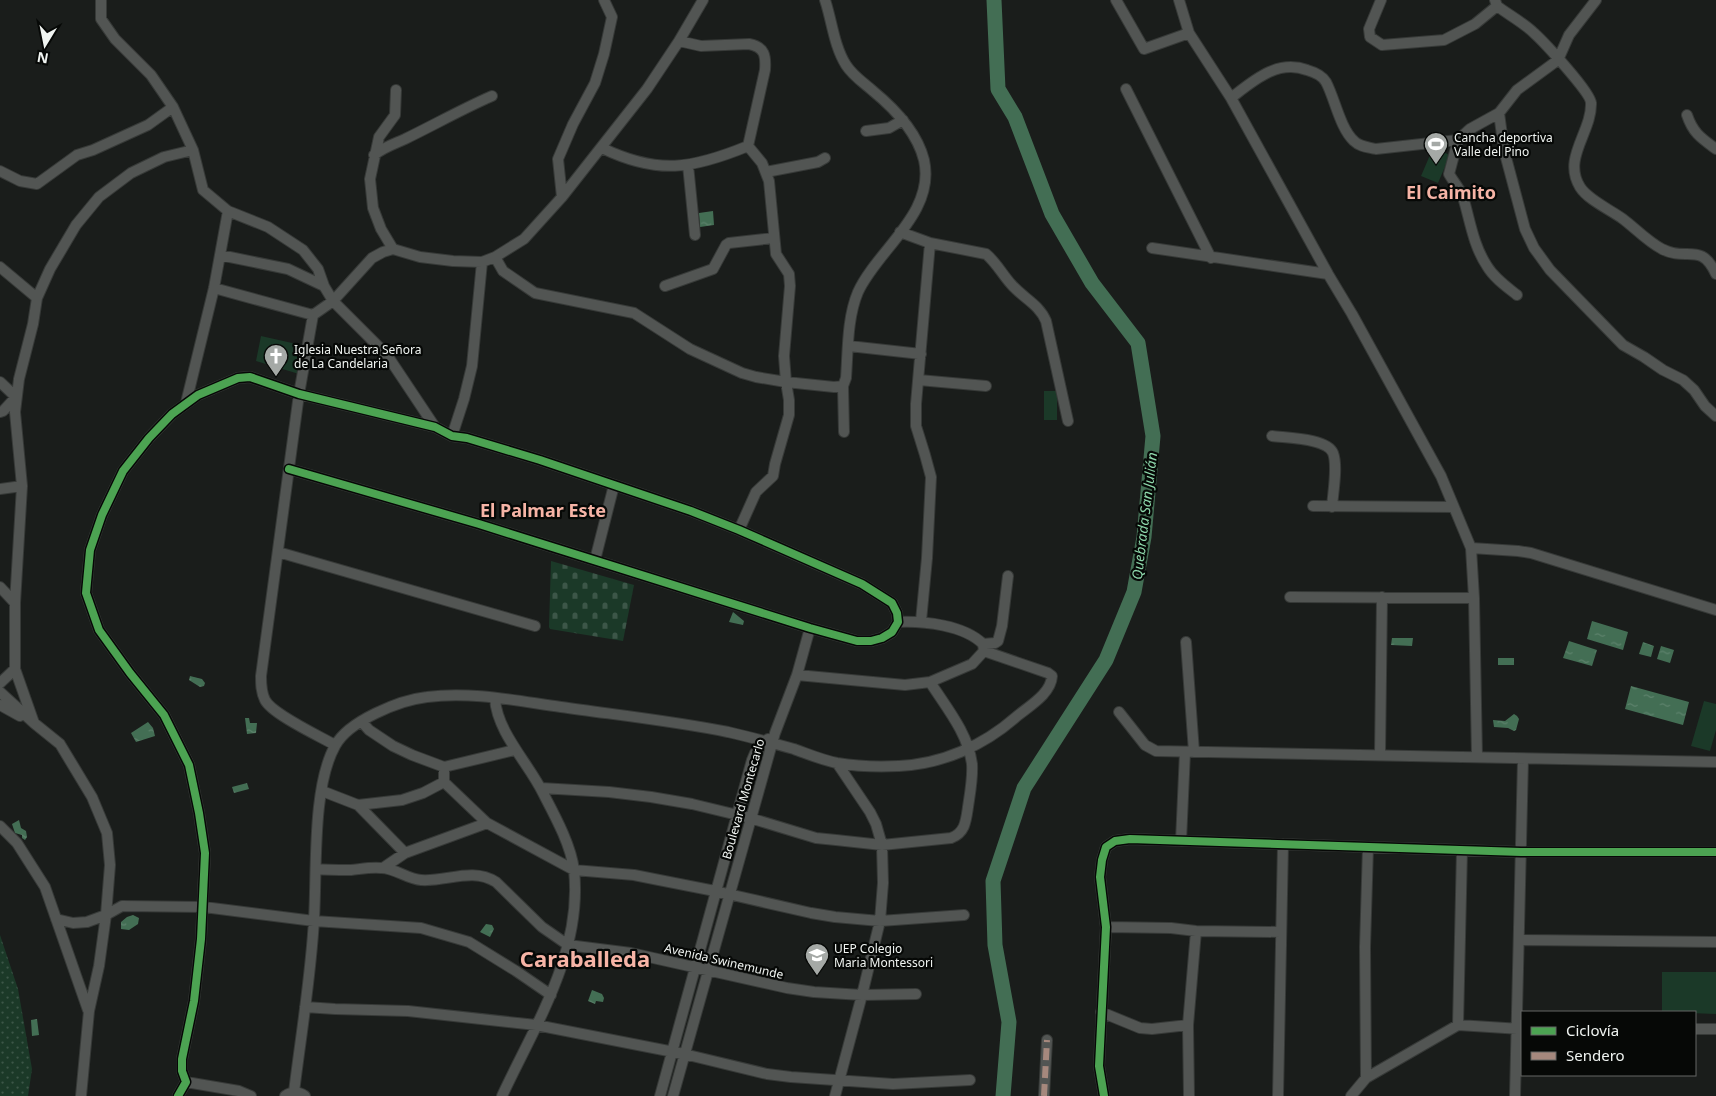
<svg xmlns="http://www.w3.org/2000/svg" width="1716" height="1096" font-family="'Noto Sans',sans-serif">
<defs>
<pattern id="grass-dots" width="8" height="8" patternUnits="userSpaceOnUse" patternTransform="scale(1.25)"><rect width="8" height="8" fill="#1b3928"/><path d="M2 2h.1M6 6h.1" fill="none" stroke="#3c5648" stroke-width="1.8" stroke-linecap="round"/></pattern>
<pattern id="cemetery-stones" width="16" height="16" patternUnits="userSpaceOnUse" patternTransform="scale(1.25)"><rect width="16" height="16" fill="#1b3928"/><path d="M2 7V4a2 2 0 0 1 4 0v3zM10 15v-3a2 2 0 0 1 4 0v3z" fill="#3c5648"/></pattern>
<pattern id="water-ripples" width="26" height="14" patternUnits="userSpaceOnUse" patternTransform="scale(1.25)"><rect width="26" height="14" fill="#436e54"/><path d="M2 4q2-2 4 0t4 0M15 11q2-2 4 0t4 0" fill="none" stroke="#5e836d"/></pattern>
</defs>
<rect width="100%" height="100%" fill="#1a1d1b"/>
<path fill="url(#grass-dots)" d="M0 935 18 989 32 1069 28 1096H0Z"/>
<path fill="url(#cemetery-stones)" d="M551 561 634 585 623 641 550 629 549 627Z"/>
<path fill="#1b3928" d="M1433 148 1450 155 1438 183 1421 176Z
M261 336 301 345 299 374 256 361Z
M1044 391H1057V420H1044Z
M1704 701 1716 704V730L1710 751 1691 746Z
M1662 972H1716V1014L1662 1012Z"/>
<path fill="url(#water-ripples)" d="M713 211 714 225 700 227 699 213Z
M733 612 744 621 743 625 729 622Z
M1592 621 1628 632 1623 650 1587 639Z
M1392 638H1413L1412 646 1391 645Z
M1569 641 1597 650 1592 666 1563 658Z
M1643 642 1654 646 1651 657 1639 654Z
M1661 646 1674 650 1670 663 1657 659Z
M1498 658H1514V665H1498Z
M190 676 202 679 205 683 204 686 200 687 189 680Z
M1631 686 1689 702 1683 725 1625 709Z
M1514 714 1517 716 1519 719 1516 730 1514 731 1508 728 1494 727 1493 720 1505 721Z
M245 718H249L250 723H257L256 733 247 734Z
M148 722 153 728 155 736 136 742 131 733Z
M247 783 249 789 234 793 232 787Z
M19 820 21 828 26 831 27 837 25 840 22 838V835L15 833 12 824Z
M133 915 139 918 138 924 129 930 121 929V922L127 917Z
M486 924 492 925 494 929 490 937 480 932Z
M592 990 602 994 604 998 603 1002 596 1001 595 1004 588 1001Z
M37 1019 39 1035 32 1036 31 1020Z"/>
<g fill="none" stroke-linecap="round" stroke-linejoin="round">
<path stroke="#436e54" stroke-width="15" d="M994 0 998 89 1015 117 1052 214 1092 283 1138 343 1153 436 1144 537 1134 592 1106 660 1024 788 993 881 995 945 1009 1022 1003 1096"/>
<g stroke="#373a38" stroke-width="12">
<path id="minor" d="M101 0V19L115 39 151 75 173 107 193 150 203 190 228 211 268 227 303 250 318 269 324 286 333 301 387 355 435 427
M825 0C832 21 834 46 846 65 853 76 864 83 873 91 895 109 917 132 924 160 936 213 877 250 858 292 847 318 848 351 846 378L843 386 844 432
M1116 0 1144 49 1189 33
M1179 0 1189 33 1231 98 1328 274 1352 314 1441 476 1471 548 1474 598 1477 757
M1381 0 1369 29 1370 37 1382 45 1444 40 1475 24 1497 6
M1495 0 1497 6C1509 15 1524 23 1534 33 1545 43 1591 93 1591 103 1592 132 1562 158 1580 187 1588 200 1611 210 1623 219 1635 228 1648 242 1662 249 1686 262 1701 241 1716 274
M679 41 701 46 749 44C765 47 766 56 765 70L748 146 762 163 769 181 776 254 789 274 790 286 784 356 786 382 789 400V415L775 464 773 476 756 492 739 530
M1126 89 1211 258
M1231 98C1253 81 1277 59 1307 70 1314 72 1322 75 1326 82 1335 99 1340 128 1354 141 1360 147 1368 147 1376 149L1458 140 1470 129 1499 113 1517 90 1558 60 1569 35 1596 0
M1499 113 1504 150 1525 229 1534 248 1550 270 1623 345 1644 357 1663 370 1683 380 1694 390 1705 406 1716 416
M1687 115C1693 133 1701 138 1716 149
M866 131 889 128 903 120
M1458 140 1449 174C1453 181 1460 189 1463 197 1470 220 1473 245 1487 266 1494 278 1507 287 1517 295
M602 148C658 175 692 169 748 146
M374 155C384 147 394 144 405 139 434 125 462 109 492 96
M688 165 695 235
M0 171 20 181 37 184 77 155 93 150 148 125 173 107
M766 172 818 162 825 158
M562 197 558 159 573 124 595 83 604 54 612 17 604 0
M900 232 930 243 986 254C996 262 1002 274 1011 284 1023 298 1039 304 1046 321L1068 421
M1152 248 1328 274
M393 249 381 229 373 208 370 179 379 137 395 115 396 90
M220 255 288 269 324 286
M495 257 503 271 535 293 634 313 690 349 742 373 756 377 786 382 834 387 843 386
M0 267 37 298
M665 286 713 269 726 245 729 243 774 238
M214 288 313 315 333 301 372 258 383 252 393 249 420 257 453 261 482 262 495 257 524 239 562 197 647 89 679 41 703 0
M313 315 299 394 261 676C261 684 261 692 265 700 272 714 319 736 335 745
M849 346 921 354
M919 380 986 386
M0 382 16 397
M186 403 214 288 228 211
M0 412 3 411 16 397
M452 436 464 399 472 366 482 262
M1272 436C1286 438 1327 438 1333 453 1338 466 1333 492 1332 507
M0 489 22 486
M1313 506 1454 507
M1471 548 1518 551 1531 553 1716 610
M278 552 535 626
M595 560 614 485
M0 587 15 603
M1290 597 1474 598
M921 621 927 558 931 477 925 455 916 426V404L930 243
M1186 642 1194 752
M983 644 995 643 998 641 1002 626 1008 576
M797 675 905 685 930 682 972 664 984 651 983 644C964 625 924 621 898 622
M0 683 15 669
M0 692 34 723 60 744 92 797 107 833 110 865 106 915 99 966 89 1011 81 1096
M495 699C497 732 529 764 543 793 555 816 571 845 574 870 583 952 535 1025 502 1096
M0 705 20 716
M1119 712 1145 745 1156 751 1716 762
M362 722 369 730 393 746 412 755 444 767 515 750
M34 723 15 669V603L22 486 15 412 19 379 33 324 37 298 50 269 76 225 99 197 131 173 164 157 193 150
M1380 755 1382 597
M444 767V782L487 823 574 870 634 875 654 879 715 891 811 913 835 917 880 921 964 915
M541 788 609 792 651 797 692 804 750 818 816 838 836 840 882 845 951 838C965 833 966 821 968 807 970 793 973 778 972 764 968 733 946 707 930 682
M322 791 358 805 405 853
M358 805 402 800 423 793 444 782
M0 826 17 843 45 887 88 1010
M1181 841 1185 752
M383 868 405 853 487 823
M316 869C327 870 339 870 351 870 361 869 371 867 381 868 395 868 407 879 421 880 447 882 472 867 496 882L542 927 568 945 631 953 787 988 814 992 862 995 916 994
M56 919 73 923 87 922 106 915 122 906 204 907 314 921 421 928 469 942 516 971 551 995
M1106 927 1171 928 1196 931 1281 932
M1519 940 1716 942
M305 1007 335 1009 408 1011 536 1025 684 1054 767 1074 791 1077 893 1084 970 1080
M1101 1012 1140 1028 1152 1029 1188 1025
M1458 1025 1462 850
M1695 1029H1716
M1366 1078 1365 947 1368 847
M186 1082 239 1091 251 1096
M294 1092C301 1035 311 976 314 919 317 871 312 787 335 746 348 721 400 700 427 697 471 691 517 701 561 707 617 715 673 721 728 732 750 737 772 743 794 749 808 754 822 760 837 763 855 766 880 767 899 766 942 764 983 746 1016 717 1029 706 1051 694 1052 676L1048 673 984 651
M178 1096 186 1082 182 1071V1059L194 1001 201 939 205 853 199 813 189 765 164 715 130 673 99 630 86 593 90 550 102 515 123 471 149 438 172 414 198 395 238 378 250 377 299 394 435 427 452 436 467 438 540 460 691 511 739 530 862 584 892 603 897 613 898 622 892 632 882 638 871 641H857L810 628 479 524 289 469
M285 1096C292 1091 298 1091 305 1096
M660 1096 752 760 755 753 768 739
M673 1096 775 733 797 675 810 628
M835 1096 862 995 880 921 883 883 882 845 876 824 870 812 837 763
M1044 1096 1047 1040
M1104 1096 1099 1066 1106 927 1100 877 1102 860 1106 847 1115 841 1130 839 1521 852H1716
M1189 1096 1188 1025 1196 931
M1278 1096 1283 844
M1351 1096 1366 1078 1458 1025 1521 1029
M1515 1096 1523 759"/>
</g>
<use href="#minor" stroke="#525553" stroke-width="10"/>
<path stroke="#a5887d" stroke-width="6" stroke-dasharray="12 6" stroke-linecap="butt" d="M1044 1096 1047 1040"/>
<g stroke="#060806" stroke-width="11">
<path id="cycleway" d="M178 1096 186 1082 182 1071V1059L194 1001 201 939 205 853 199 813 189 765 164 715 130 673 99 630 86 593 90 550 102 515 123 471 149 438 172 414 198 395 238 378 250 377 299 394 435 427 452 436 467 438 540 460 691 511 739 530 862 584 892 603 897 613 898 622 892 632 882 638 871 641H857L810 628 479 524 289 469
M1104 1096 1099 1066 1106 927 1100 877 1102 860 1106 847 1115 841 1130 839 1521 852H1716"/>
</g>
<use href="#cycleway" stroke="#4ca352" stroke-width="8"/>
</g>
<defs>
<g id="stadium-pin" transform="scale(1.25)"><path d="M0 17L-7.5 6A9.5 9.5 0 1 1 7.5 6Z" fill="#a5a9a6" stroke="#060806"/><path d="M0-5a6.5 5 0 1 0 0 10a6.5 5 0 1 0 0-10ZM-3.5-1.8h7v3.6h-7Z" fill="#fff"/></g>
<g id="church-pin" transform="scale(1.25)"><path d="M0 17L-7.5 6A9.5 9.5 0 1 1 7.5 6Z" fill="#a5a9a6" stroke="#060806"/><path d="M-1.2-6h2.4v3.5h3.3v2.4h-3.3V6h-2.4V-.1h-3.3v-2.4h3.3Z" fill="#fff"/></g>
<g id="school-pin" transform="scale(1.25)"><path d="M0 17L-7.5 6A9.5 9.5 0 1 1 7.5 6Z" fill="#a5a9a6" stroke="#060806"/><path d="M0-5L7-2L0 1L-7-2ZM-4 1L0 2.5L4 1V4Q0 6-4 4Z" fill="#fff"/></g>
</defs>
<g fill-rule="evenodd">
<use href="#stadium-pin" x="1436" y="144"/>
<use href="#church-pin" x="276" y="356"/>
<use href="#school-pin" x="817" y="955"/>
</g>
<g text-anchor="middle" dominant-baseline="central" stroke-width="4.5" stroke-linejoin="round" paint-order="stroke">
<g font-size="12" fill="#f0f4f1" stroke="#060806" text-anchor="start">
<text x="1454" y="137">Cancha deportiva<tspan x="1454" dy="14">Valle del Pino</tspan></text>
<text x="294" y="349">Iglesia Nuestra Señora<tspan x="294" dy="14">de La Candelaria</tspan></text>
<text x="834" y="948">UEP Colegio<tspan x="834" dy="14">Maria Montessori</tspan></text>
</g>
<g font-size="12" fill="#f0f4f1" stroke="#060806">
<text transform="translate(743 799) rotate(-74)">Boulevard Montecarlo</text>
<text transform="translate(724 961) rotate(13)">Avenida Swinemunde</text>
</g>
<g font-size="14" font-style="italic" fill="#8ed9ac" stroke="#060806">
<text transform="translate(1144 516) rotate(-83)">Quebrada San Julián</text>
</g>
<g font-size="18" font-weight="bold" fill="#f6b4a6" stroke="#060806">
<text x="1451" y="192">El Caimito</text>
<text x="543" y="510">El Palmar Este</text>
</g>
<g font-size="22" font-weight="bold" fill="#f6b4a6" stroke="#060806">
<text x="585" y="958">Caraballeda</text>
</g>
</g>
<rect x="1521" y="1011" width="175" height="65" fill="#060806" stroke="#646664"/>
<rect x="1531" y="1027" width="25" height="8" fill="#4ca352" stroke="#646664"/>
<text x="1566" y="1036" font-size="15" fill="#f0f4f1">Ciclovía</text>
<rect x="1531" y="1052" width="25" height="8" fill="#a5887d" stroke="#646664"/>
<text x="1566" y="1061" font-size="15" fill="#f0f4f1">Sendero</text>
<g transform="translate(45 45) rotate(190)" stroke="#060806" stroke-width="4" paint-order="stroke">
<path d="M0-4L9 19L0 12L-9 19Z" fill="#f0f4f1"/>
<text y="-8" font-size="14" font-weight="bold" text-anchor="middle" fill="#f0f4f1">N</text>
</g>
</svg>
